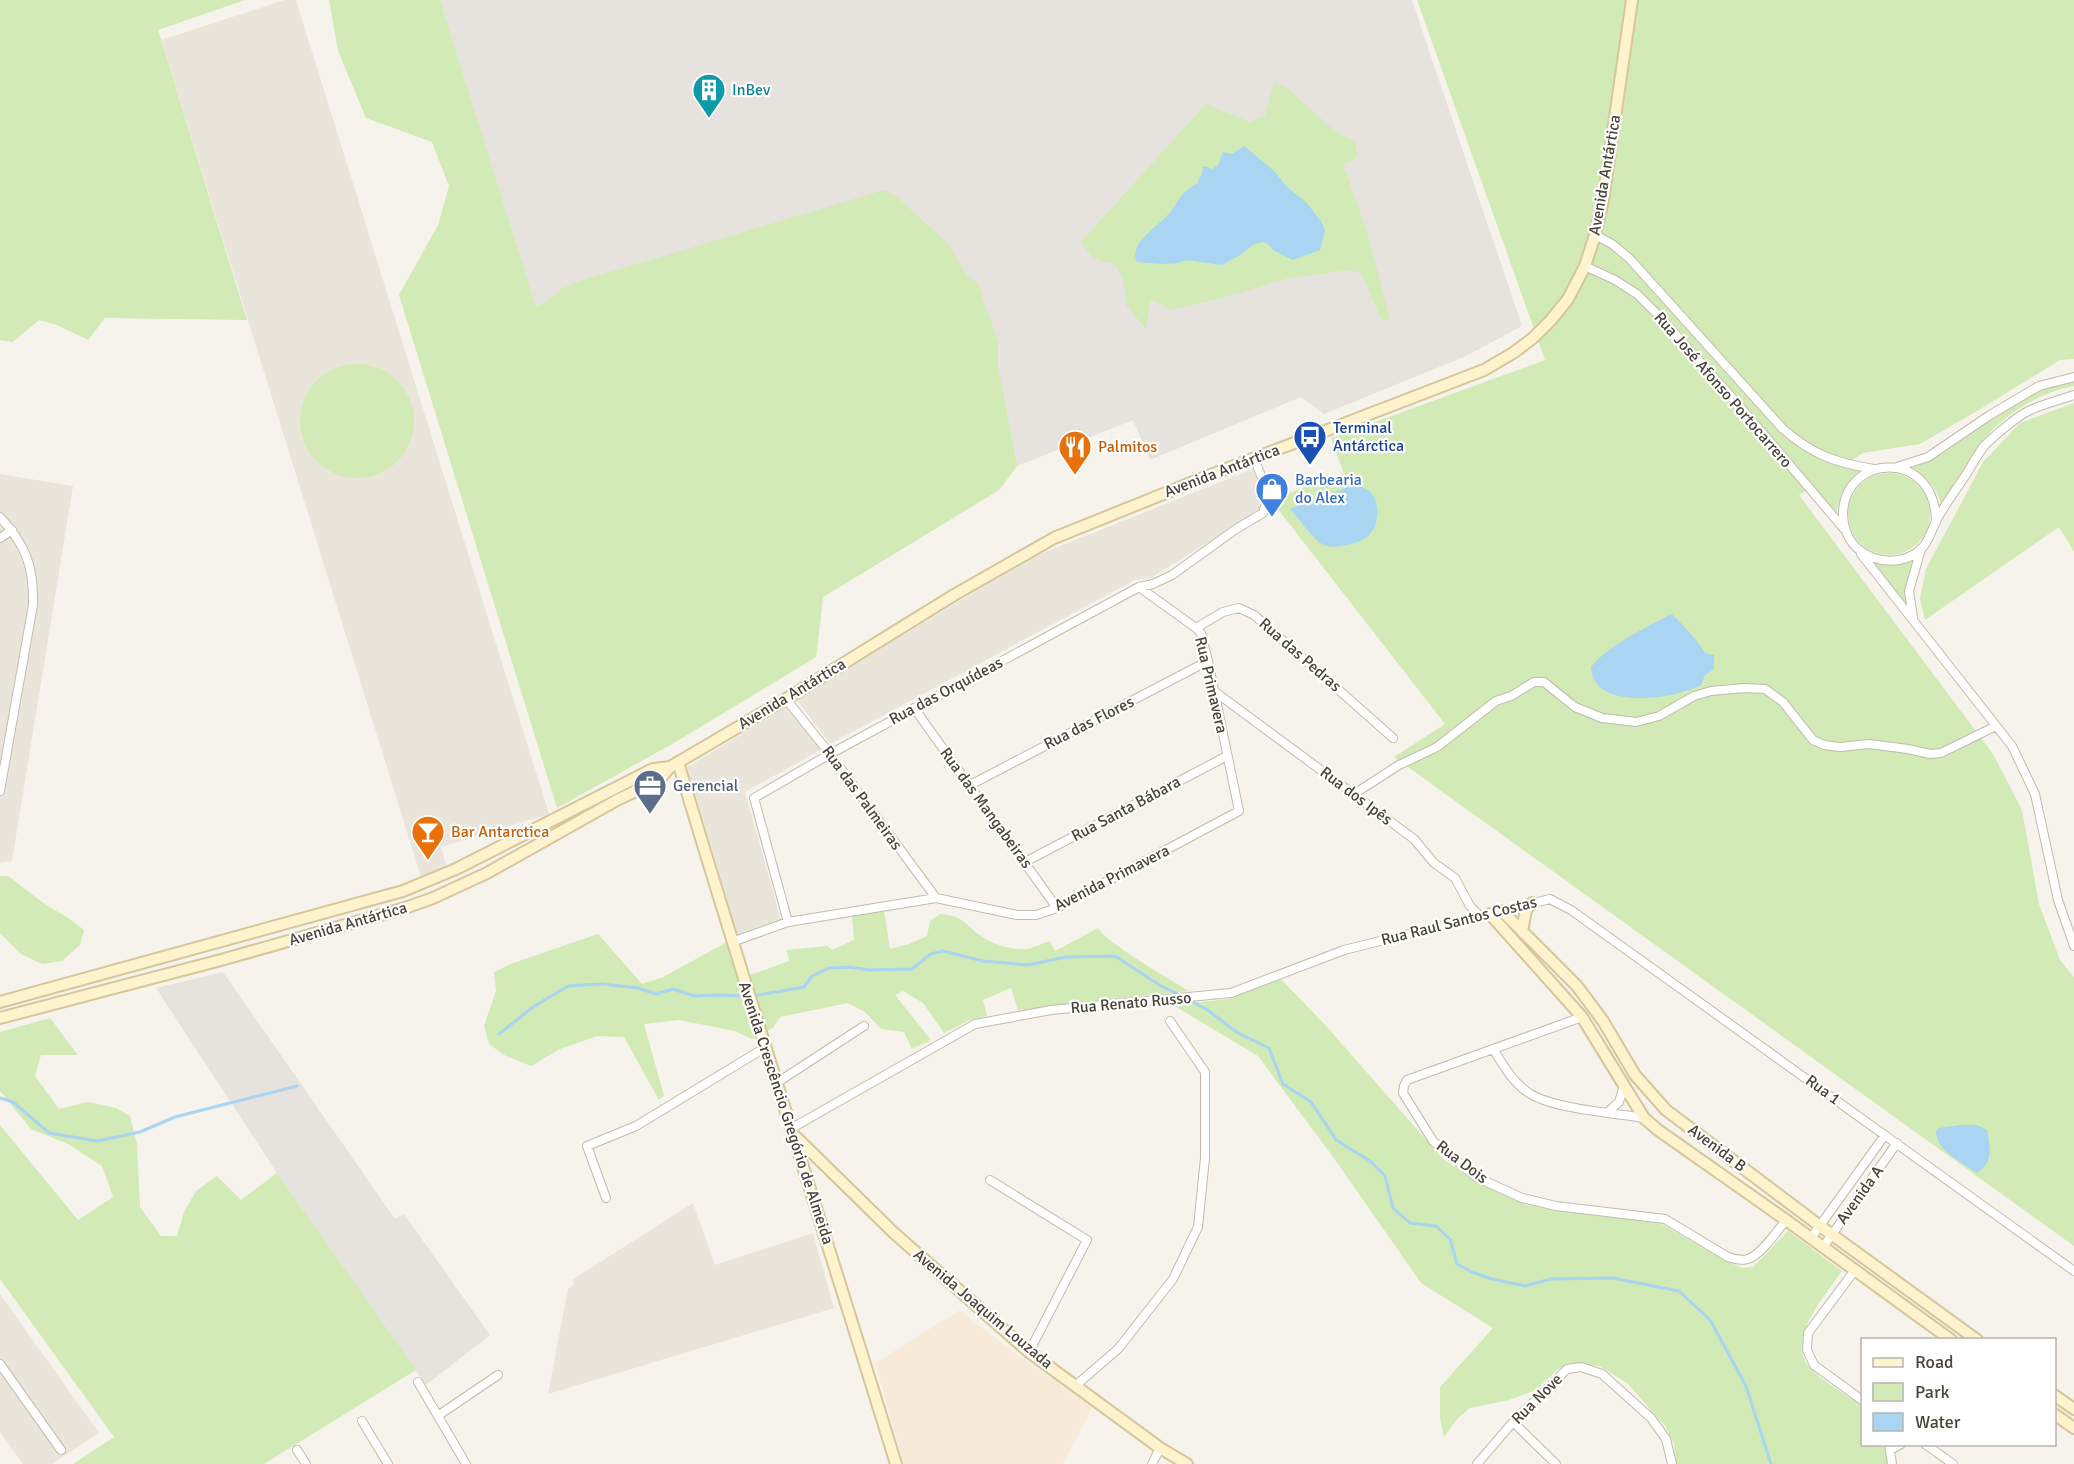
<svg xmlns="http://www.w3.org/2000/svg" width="2074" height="1464" font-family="Signika,sans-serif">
<rect width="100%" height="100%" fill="#f6f3ec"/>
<path fill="#eae5da" d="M285 0H296L549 814 441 847 446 865 421 877 161 40Z
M1253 469 1264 499 1258 511 1151 578 1135 580 830 744 797 700 1030 558Z
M0 474 73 486 12 861 0 863Z
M787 707 821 750 745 792 781 920 738 936 687 767Z
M693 1203 715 1265 813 1233 834 1308 548 1394 568 1289 574 1284 572 1280Z
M0 1294 99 1433 52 1464H23L0 1432Z"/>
<path fill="#f7ead8" d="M960 1310 1008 1348 1092 1407 1063 1464H904L875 1363Z"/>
<path fill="#e6e2dd" d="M440 0H1412L1522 326 1466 356 1324 414 1301 397 1150 460 1133 420 1017 466 999 490 823 597 816 657 672 744Z
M223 972 395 1219 404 1214 490 1335 426 1385 277 1173 156 988Z"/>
<path fill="#d2eab5" d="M0 0H245L158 30 247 320 105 318 88 340 57 325 39 320 13 342 0 340Z
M329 0H440L536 307 549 300 561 289 580 281 884 190 896 196 947 243 967 275 978 284 998 342V365L1017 466 999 490 823 597 816 657 672 744 557 808 399 295 438 225 449 186 432 142 366 118 338 51Z
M1417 0H2074V359L2060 360 1977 411 1920 444 1863 453 1843 466 1859 471C1845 483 1839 497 1836 516L1812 487 1799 495 1993 754 2022 810 2039 904 2060 960 2074 977V1246L1394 757 1445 724 1277 508 1288 493 1344 474 1331 438 1545 360Z
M1274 83 1285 86 1334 130 1355 142 1357 154 1353 161 1343 164 1367 232 1390 319 1382 321 1361 273 1350 270 1289 278 1218 299 1170 310 1151 299 1146 329 1126 305 1123 279 1115 264C1096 261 1092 259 1081 242L1206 104 1250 122 1265 115Z
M300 421a57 57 0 1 1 114 0a57 57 0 1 1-114 0Z
M2074 379V386C2042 392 2008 412 1987 436 1969 457 1956 483 1942 507 1937 488 1928 478 1912 468L1937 457 2025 397 2048 386Z
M2074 403V552L2059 527 1925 620 1920 599 1926 569 1983 462 2020 423Z
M1848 514a41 41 0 1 1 82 0a41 41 0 1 1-82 0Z
M1915 560 1907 586V610L1871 562 1891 566Z
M0 876H8L46 905 67 917 84 930 80 945 62 961 42 964 21 954 0 933Z
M884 910 890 949 909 944 927 936 930 921 940 914C964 916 963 923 981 936 992 944 1013 951 1027 949 1034 948 1042 943 1050 941L1055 951 1098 928C1107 943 1171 980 1189 991L1018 1010 1011 988 983 1000 987 1016 970 1020 944 1033 923 1003 903 991 895 995 931 1040 912 1049 904 1032 881 1029 865 1012 848 1003 780 1017 773 1028 752 1039 735 1031 679 1020 644 1024 664 1096 659 1100 624 1037 597 1036 560 1049 531 1066 504 1055 489 1044 484 1026 496 991 494 972 513 963 598 934 642 984 663 977 738 936 750 975 789 961 787 950 827 946 832 950 854 940 852 915Z
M1281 979 1327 1027 1443 1159 1484 1186 1527 1205 1662 1224 1717 1256 1742 1268 1753 1267 1788 1231 1842 1271C1827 1293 1787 1338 1807 1364 1819 1380 1846 1394 1862 1406V1444L1885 1445 1889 1464H1676L1674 1444 1665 1426 1627 1383 1599 1366 1569 1363 1557 1370 1536 1390 1509 1400 1470 1408 1457 1419 1444 1437 1440 1417V1387L1493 1328 1421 1283 1336 1161 1258 1056 1173 1005 1228 999Z
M50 1018 78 1055H41L35 1076 59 1109 88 1102 116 1108 130 1116 137 1144 140 1207 161 1236H177L184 1212 196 1191 217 1176 241 1200 277 1173 416 1370 264 1464H73L114 1437 0 1279V1125L78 1220 113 1197 102 1166 68 1144 31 1129 0 1091V1032Z"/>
<path fill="#a9d4f2" d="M1244 146 1274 171 1288 188 1305 201 1321 221 1325 230 1320 250 1293 260 1273 250 1268 244 1263 242 1254 244 1240 255 1222 265 1186 260 1178 263 1163 264 1137 262C1128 245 1156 227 1166 217 1173 210 1180 196 1186 191 1189 188 1194 186 1198 183L1199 178 1202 175 1203 166 1213 169 1219 163 1223 152 1232 154Z
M1356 484C1361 487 1369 490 1372 494 1380 504 1379 524 1370 534 1363 543 1332 551 1322 544 1313 539 1298 517 1290 509Z
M1671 614C1677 617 1703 647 1705 653L1714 655V669L1705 675 1701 685C1674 699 1593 712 1591 667 1610 644 1644 629 1671 614Z
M1961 1125H1977L1987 1130C1990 1147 1994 1162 1977 1173 1963 1163 1935 1150 1936 1131L1939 1128Z"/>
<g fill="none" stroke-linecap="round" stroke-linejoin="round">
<path stroke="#a9d4f2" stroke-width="3" d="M753 996 804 987 812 976 829 968 849 967 870 970 912 969 931 954 943 951 983 961 1028 965 1066 957 1115 956 1161 986 1180 995
M1189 1000 1206 1009 1238 1033 1269 1048 1283 1084 1311 1102 1336 1140 1370 1161 1385 1176 1393 1208 1410 1223 1436 1226 1450 1239 1457 1264 1472 1272 1492 1279 1525 1286 1551 1279 1613 1278 1679 1291 1710 1320 1746 1386 1771 1464
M499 1034 533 1007 568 986 602 984 638 988 656 994 673 989 694 996 715 995 747 996
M0 1098 13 1102 49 1133 97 1141 140 1132 175 1117 297 1086"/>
<g stroke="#c2bbae" stroke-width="10">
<path id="street" d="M1595 235 1612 244 1629 258 1783 429C1813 455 1836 463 1874 469
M1585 266 1615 280 1637 294 1660 317 1743 410 1845 530
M1897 467 1928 457 1990 415 2039 386 2074 377
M0 517C26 545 34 567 33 605L0 791
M1936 522C1936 448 1843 453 1843 515 1843 526 1848 540 1857 548 1875 564 1905 566 1923 547 1930 538 1932 529 1937 519 1946 503 1957 488 1967 473 1972 465 1978 454 1984 446 1993 437 2012 421 2023 414 2037 405 2058 401 2074 395
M0 538 12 530
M1861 554 2012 746 2035 794 2058 900 2074 946
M1913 617 1909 591 1921 549
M1196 628 1223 612 1239 608 1254 615 1393 738
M1214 691 1414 839 1434 863 1455 878 1470 906 1480 916
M786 699 830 754 936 898
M914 708 1057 908
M970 785 1208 661
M1354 794 1399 765 1437 747 1496 701 1511 696 1534 682H1544L1575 707 1602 718 1636 722 1659 716 1694 696 1711 691 1744 688 1765 689 1783 702 1813 740 1824 745 1840 747 1869 744 1908 749 1930 754 1941 753 1996 726
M1025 862 1227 756
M788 922 754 798 830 754 1139 587 1153 584 1172 575 1236 529 1263 513 1267 501 1266 488 1254 458
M732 942 788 922 936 898 1017 915H1036L1057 908 1239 811 1208 661 1201 633 1196 628 1139 587
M1582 1017 1407 1080 1404 1086 1403 1093 1433 1141 1476 1177 1522 1198 1556 1206 1665 1219 1728 1257C1734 1259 1741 1261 1748 1259 1761 1255 1777 1231 1786 1220
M1493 1049C1503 1065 1513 1083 1529 1093 1553 1109 1614 1113 1644 1118
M778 1082 864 1026
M1608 1112 1619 1102 1624 1086
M792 1128 975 1024 1051 1010 1231 993 1344 950 1550 899 1571 910 2074 1271
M990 1180 1087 1240 1029 1352
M606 1198 587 1146 636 1126 766 1047
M1811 1238 1885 1135
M1823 1247 1897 1143
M1855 1270 1808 1333 1807 1350 1814 1365 1862 1400
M0 1364 61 1450
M418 1382 466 1464
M1075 1386 1118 1349 1173 1279 1198 1227 1205 1158V1072L1170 1021
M439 1415 498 1375
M362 1421 388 1464
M1513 1422 1556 1464
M1889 1444 1892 1464
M1925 1444 1953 1464
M297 1450 306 1464
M1890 1450 1901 1444
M1152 1464 1160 1448
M1477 1464 1513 1422 1567 1369 1581 1367 1602 1374 1651 1418 1666 1439 1672 1464"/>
</g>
<g stroke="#d6c79b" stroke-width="14">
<path id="secondary" d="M678 762C748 997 824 1230 896 1464
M1502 911 1577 986 1603 1021 1635 1075 1666 1110 1820 1226 1977 1340
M1490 914 1582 1017 1644 1118 1658 1130 1786 1220 1951 1340
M1522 931 1526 910 1532 903
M0 1002 403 891 456 869 653 769 670 767
M0 1018 221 960 405 908 433 898 487 873 617 800 659 780 670 767 786 699 954 595 1054 538 1203 478 1484 370 1513 353 1533 338 1551 320 1568 299 1585 266 1595 235 1603 200 1632 0
M795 1136 894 1233 1029 1352 1160 1448 1187 1464
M2054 1395 2074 1409
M2054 1414 2074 1428"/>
</g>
<use href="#street" stroke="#fff" stroke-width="8"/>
<use href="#secondary" stroke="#fff3cd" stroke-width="10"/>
</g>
<defs>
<g id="building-pin" transform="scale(1.725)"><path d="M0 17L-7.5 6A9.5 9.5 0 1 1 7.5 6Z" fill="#0f9aa8" stroke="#fff"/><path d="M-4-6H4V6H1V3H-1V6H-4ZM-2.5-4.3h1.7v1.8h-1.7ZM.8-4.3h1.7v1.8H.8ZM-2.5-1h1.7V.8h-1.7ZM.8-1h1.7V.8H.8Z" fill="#fff"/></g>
<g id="bus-pin" transform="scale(1.725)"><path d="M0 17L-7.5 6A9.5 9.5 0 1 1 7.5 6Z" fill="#1a4fb4" stroke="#fff"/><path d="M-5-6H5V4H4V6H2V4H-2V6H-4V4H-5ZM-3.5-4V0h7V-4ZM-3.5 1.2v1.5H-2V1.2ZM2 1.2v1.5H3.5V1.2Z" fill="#fff"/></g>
<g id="restaurant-pin" transform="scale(1.725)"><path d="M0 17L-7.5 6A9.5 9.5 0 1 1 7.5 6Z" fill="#e8710a" stroke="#fff"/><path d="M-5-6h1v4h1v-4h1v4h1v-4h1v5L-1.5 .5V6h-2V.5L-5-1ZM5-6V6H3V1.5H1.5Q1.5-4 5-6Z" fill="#fff"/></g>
<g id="shop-pin" transform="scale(1.725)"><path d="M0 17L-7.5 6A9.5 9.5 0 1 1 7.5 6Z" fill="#3f7fe0" stroke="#fff"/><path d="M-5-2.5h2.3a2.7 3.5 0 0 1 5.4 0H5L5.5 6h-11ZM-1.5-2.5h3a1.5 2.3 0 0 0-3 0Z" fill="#fff"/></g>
<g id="office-pin" transform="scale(1.725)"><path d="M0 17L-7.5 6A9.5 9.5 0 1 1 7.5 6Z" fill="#5c6f8a" stroke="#fff"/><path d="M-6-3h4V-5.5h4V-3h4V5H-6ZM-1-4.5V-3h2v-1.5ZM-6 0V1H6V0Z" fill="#fff"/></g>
<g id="bar-pin" transform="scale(1.725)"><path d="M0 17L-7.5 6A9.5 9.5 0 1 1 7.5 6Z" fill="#e8710a" stroke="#fff"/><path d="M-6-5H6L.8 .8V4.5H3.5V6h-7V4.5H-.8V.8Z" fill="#fff"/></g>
</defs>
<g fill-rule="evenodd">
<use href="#building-pin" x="709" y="90"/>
<use href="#bus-pin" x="1310" y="437"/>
<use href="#restaurant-pin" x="1075" y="447"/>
<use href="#shop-pin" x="1272" y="489"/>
<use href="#office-pin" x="650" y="786"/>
<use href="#bar-pin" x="428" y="832"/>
</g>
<g text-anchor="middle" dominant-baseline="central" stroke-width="4.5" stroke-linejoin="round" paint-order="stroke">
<g font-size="16" fill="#0d838f" stroke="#fff" text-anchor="start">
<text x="732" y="90">InBev</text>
</g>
<g font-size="16" fill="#4b4439" stroke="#fff">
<text transform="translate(1605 175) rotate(-80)">Avenida Antártica</text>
<text transform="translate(1723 390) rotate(49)">Rua José Afonso Portocarrero</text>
<text transform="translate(1222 471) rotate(-21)">Avenida Antártica</text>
<text transform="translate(1300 655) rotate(41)">Rua das Pedras</text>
<text transform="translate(1211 685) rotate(77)">Rua Primavera</text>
<text transform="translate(946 691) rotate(-28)">Rua das Orquídeas</text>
<text transform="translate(792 694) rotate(-31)">Avenida Antártica</text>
<text transform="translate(1089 723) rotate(-27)">Rua das Flores</text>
<text transform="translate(1356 796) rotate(37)">Rua dos Ipês</text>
<text transform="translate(862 798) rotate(54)">Rua das Palmeiras</text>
<text transform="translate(986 808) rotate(54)">Rua das Mangabeiras</text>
<text transform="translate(1126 809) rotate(-28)">Rua Santa Bábara</text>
<text transform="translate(1112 878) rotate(-27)">Avenida Primavera</text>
<text transform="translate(1459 921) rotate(-14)">Rua Raul Santos Costas</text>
<text transform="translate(348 924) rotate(-16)">Avenida Antártica</text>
<text transform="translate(1131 1003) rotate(-5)">Rua Renato Russo</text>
<text transform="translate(1823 1090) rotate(36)">Rua 1</text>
<text transform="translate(786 1113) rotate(72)">Avenida Crescêncio Gregório de Almeida</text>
<text transform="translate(1717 1148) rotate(37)">Avenida B</text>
<text transform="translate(1462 1162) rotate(37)">Rua Dois</text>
<text transform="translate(1860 1195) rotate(-54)">Avenida A</text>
<text transform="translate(983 1309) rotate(40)">Avenida Joaquim Louzada</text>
<text transform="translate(1537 1399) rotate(-45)">Rua Nove</text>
</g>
<g font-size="16" fill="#164399" stroke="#fff" text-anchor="start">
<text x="1333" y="428">Terminal<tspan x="1333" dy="18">Antárctica</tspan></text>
</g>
<g font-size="16" fill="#c56008" stroke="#fff" text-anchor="start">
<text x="1098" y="447">Palmitos</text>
<text x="451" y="832">Bar Antarctica</text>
</g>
<g font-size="16" fill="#366cbe" stroke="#fff" text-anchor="start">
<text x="1295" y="480">Barbearia<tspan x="1295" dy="18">do Alex</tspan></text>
</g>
<g font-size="16" fill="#4e5e75" stroke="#fff" text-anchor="start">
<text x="673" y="786">Gerencial</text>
</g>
</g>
<rect x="1861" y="1338" width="195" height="108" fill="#ffffff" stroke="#b7b4b0" stroke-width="1.5"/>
<rect x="1873" y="1358" width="30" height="9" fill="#fff3cd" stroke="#b7b4b0" stroke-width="1.5"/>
<text x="1915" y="1368" font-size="18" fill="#4b4439">Road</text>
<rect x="1873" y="1383" width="30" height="18" fill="#d2eab5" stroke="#b7b4b0" stroke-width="1.5"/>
<text x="1915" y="1398" font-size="18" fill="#4b4439">Park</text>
<rect x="1873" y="1413" width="30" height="18" fill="#a9d4f2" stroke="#b7b4b0" stroke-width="1.5"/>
<text x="1915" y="1428" font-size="18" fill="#4b4439">Water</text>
</svg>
